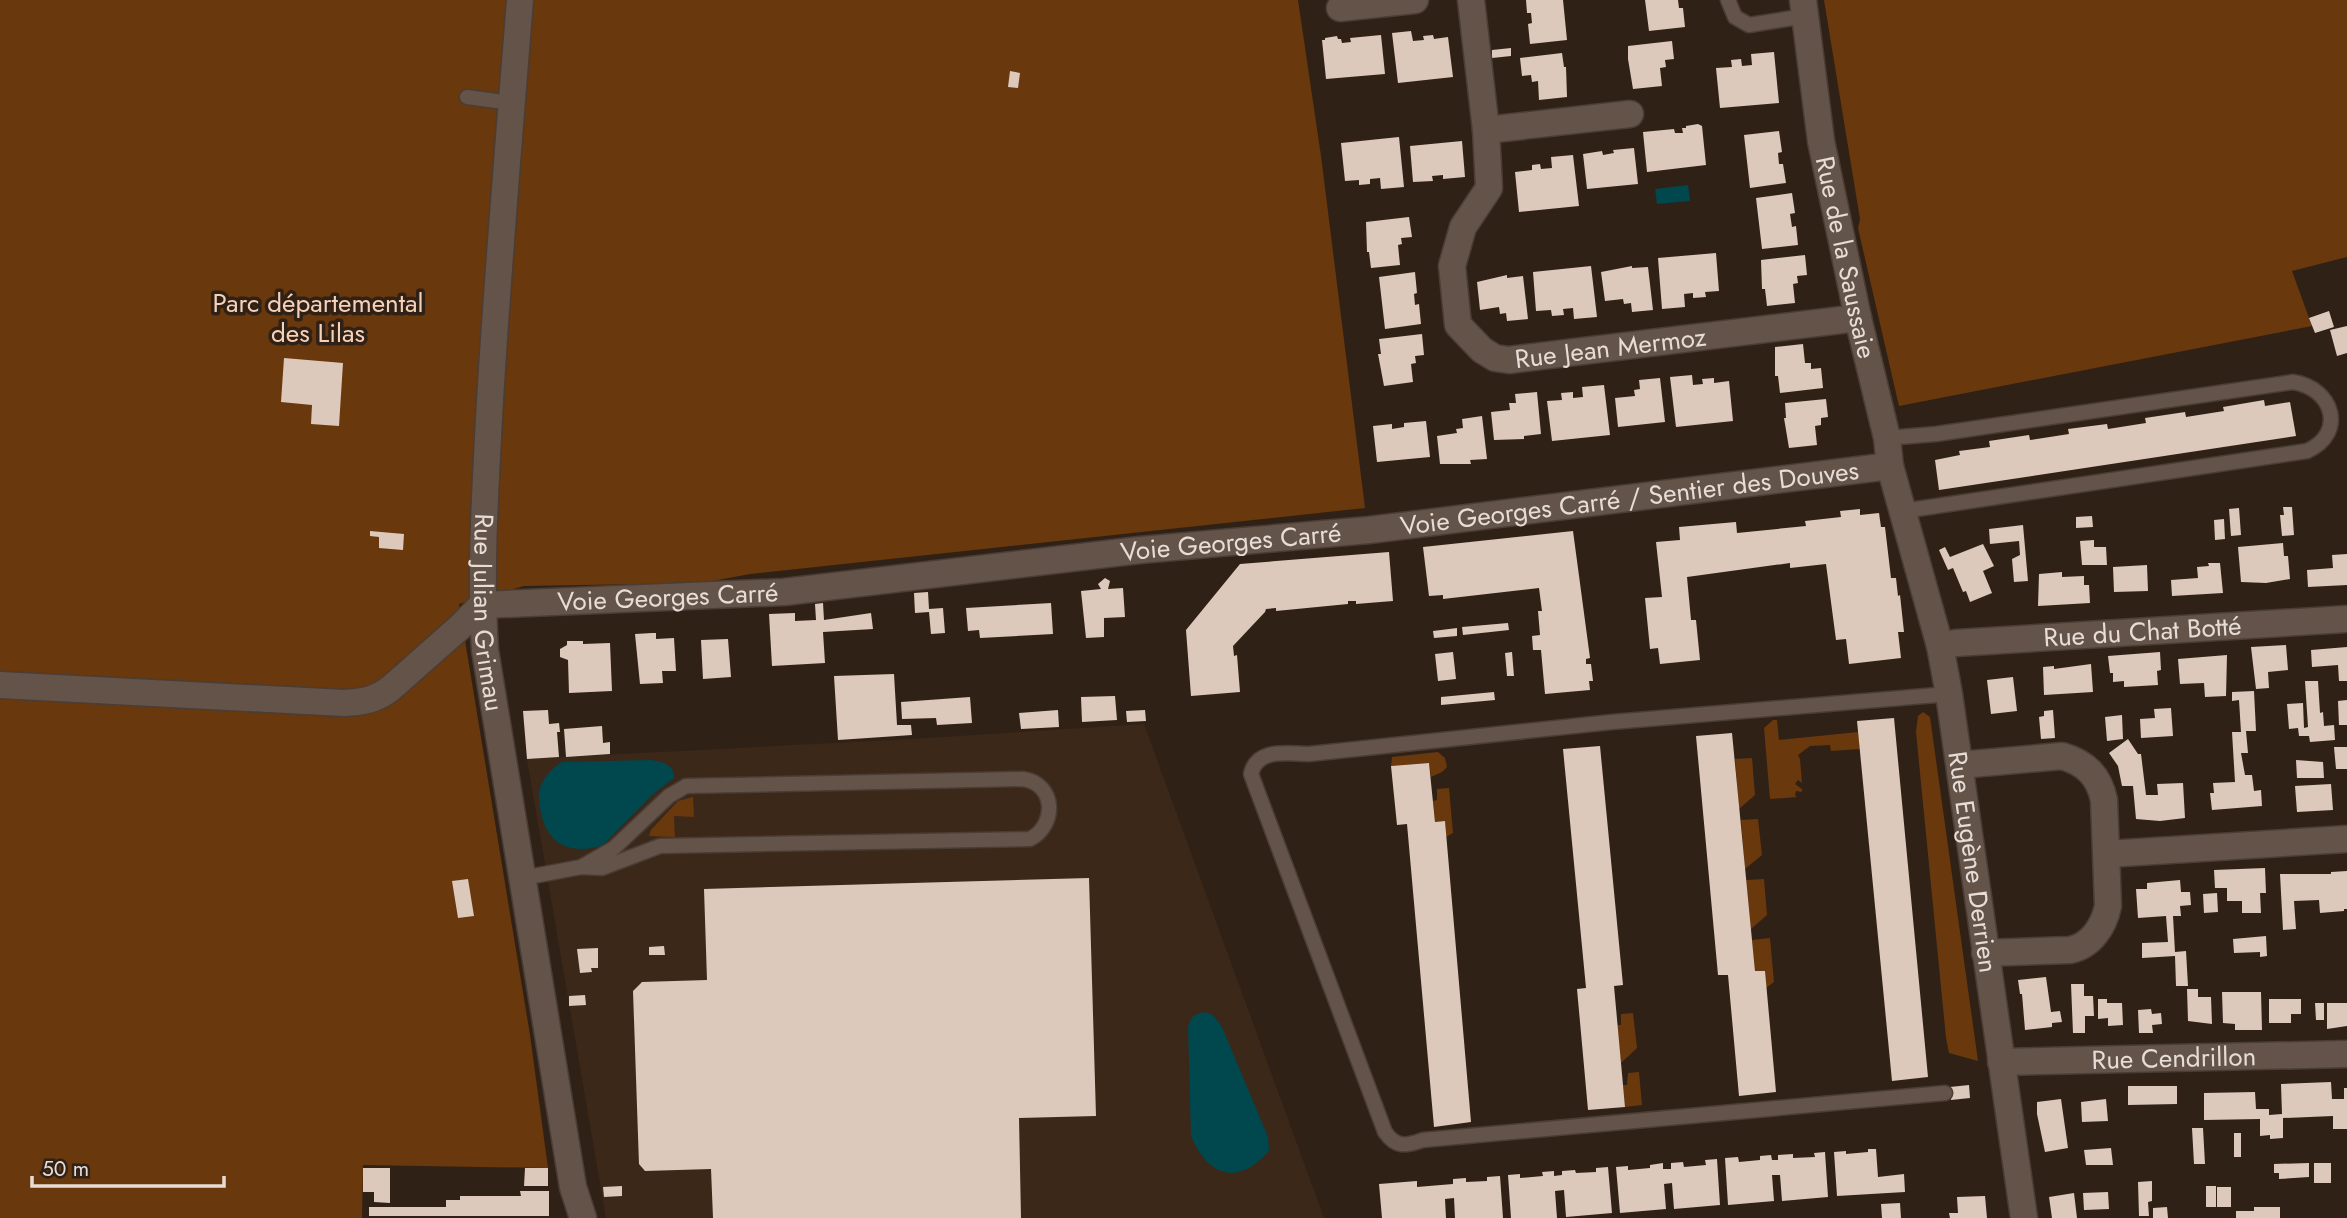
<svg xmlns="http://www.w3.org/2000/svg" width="2347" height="1218" font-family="Jost,sans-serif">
<rect width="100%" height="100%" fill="#302117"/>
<path fill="#3c2819" d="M1144 724 1324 1218H606L527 759 912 739Z"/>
<path fill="#69380c" d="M0 0H1298L1321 156 1365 508 750 574 702 583 524 586 459 604 530 1035 548 1168 363 1165 362 1218H0Z
M1824 0H2347V257L2292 271 2312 326 1899 406 1858 228 1860 219Z
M1923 712 1930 717 1978 1061 1949 1053 1946 1038 1916 732 1918 716Z
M1773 720H1777L1779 740 1858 732 1860 749 1831 751 1830 745 1810 746 1798 755 1800 759 1802 783 1798 780 1795 784 1802 789V792L1796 791 1795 795 1797 797 1770 799 1764 728Z
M1438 752 1445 758 1447 767 1442 772 1431 777 1429 763 1391 766 1392 757Z
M1752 758 1755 795 1739 809 1735 759Z
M1449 788 1453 833 1446 837 1445 821 1435 822 1433 801 1437 800V789Z
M693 797 694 817 674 816 675 837 649 836 651 830 678 801Z
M1758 819 1762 855 1745 869 1741 820Z
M1764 879 1767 915 1751 929 1746 880Z
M1770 938 1774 982 1766 988 1764 971H1755L1752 940Z
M1633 1013 1637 1048 1621 1063 1617 1025H1621V1014Z
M1639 1072 1642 1105 1625 1107 1623 1085H1627L1628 1073Z"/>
<path fill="#00474e" d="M1688 185 1690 201 1657 204 1655 189Z
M651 760C662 762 675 764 674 778L652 795 605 843C598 848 592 848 584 849 557 850 544 833 540 808 540 803 538 797 539 792 542 778 551 769 562 762Z
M1205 1012 1213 1015 1222 1027 1268 1137 1269 1151C1238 1186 1208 1177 1191 1136L1188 1027C1191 1016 1194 1014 1205 1012Z"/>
<path fill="#ddc9bb" d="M1526 0H1563L1567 40 1530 44 1528 24 1532 23 1531 13H1527Z
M1645 0H1678L1679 8H1683L1685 27 1649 31Z
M1411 31 1413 41 1424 40 1423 36 1433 35 1434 39 1448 37 1453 77 1398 83 1392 33Z
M1381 35 1385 74 1326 79 1322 40H1325V38L1337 36 1338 39H1341L1342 43 1351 42 1350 38Z
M1672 41 1674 59 1665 60 1666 67 1660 68 1662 86 1633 89 1628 59V46Z
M1511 48V56L1492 58V50Z
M1774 52 1779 103 1720 108 1716 68 1732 67 1731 60 1741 59 1742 66 1752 65 1751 54Z
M1562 53 1564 67H1566L1567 97 1539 100 1538 81 1532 82 1531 75 1522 76 1520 58Z
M1010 71 1020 73 1018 88 1008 87Z
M1698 124 1702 126 1706 165 1647 172 1643 132 1674 129 1675 133H1683L1682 128H1686V126Z
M1779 131 1782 152 1778 153 1779 164H1783L1786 183 1750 188 1744 135Z
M1399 137 1404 187 1381 189 1380 178 1370 179V184L1359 185V180L1345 181 1341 143Z
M1462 141 1465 177 1443 179V175L1432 176 1433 181 1413 182 1410 146Z
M1634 148 1638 184 1587 189 1583 154 1602 151 1603 155 1614 153 1613 150Z
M1573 155 1579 206 1519 212 1515 172 1532 170V165L1540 164 1541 169 1552 168 1551 157Z
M1792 193 1795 213 1790 214 1792 227 1796 226 1798 245 1762 249 1756 198Z
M1409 217 1412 237 1401 238 1402 244 1398 245 1400 265 1371 268 1369 252H1367L1366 222Z
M1716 253 1719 291 1705 292 1706 297 1693 298V293L1684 294 1685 307 1662 309 1658 258Z
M1805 255 1807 275 1797 276 1798 283 1793 284 1795 303 1767 306 1765 289H1762L1761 260Z
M1591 266 1597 317 1574 319 1573 308 1563 309 1564 315 1552 316 1551 310 1536 311 1533 272Z
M1632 266V268L1648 267 1653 310 1632 312 1631 303 1624 304 1623 299 1605 301 1601 272Z
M1415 272 1417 293 1414 294 1415 305 1419 304 1421 324 1385 329 1379 277Z
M1507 275V278L1523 276 1528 319 1507 321 1506 313 1500 314 1499 307 1480 310 1477 282Z
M2329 311 2334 327 2315 333 2309 318Z
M2347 326V353L2337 356 2330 330Z
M1422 334 1424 355 1415 356 1416 363 1411 364 1413 382 1384 386 1378 354H1381L1379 339Z
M1803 344 1805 363H1811V369L1821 368 1823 388 1780 393 1778 376H1775V347Z
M284 358 343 363 339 426 311 424 312 405 281 402Z
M1692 375 1693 385 1703 384 1702 379 1714 378V383L1729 381 1733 421 1676 427 1670 377Z
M1660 378 1665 422 1618 427 1615 398 1635 396 1634 390 1640 389 1639 380Z
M1604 385 1610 435 1552 441 1547 401 1562 400 1561 393 1573 392V398L1583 397 1582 387Z
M1537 392 1541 434 1524 436V439L1494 440 1491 412 1510 410 1509 403H1516L1515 394Z
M1826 399 1828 417 1821 418V425L1815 426 1817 445 1789 448 1784 418H1786L1785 403Z
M2264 400 2265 406 2290 402 2296 436 1939 490 1935 460 1960 455 1959 451 1990 447 1989 441 2029 435 2030 440 2069 434 2068 429 2107 424 2108 429 2146 423 2145 418 2185 412 2186 417 2224 411 2223 407Z
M1482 416 1487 459 1470 460 1471 464H1440L1437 436 1457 433 1456 429 1463 428 1462 419Z
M1426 421 1430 457 1377 462 1373 426 1392 424V429L1404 427V423Z
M2283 507H2292L2294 535 2282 536 2280 515H2284Z
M2239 508 2241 535 2231 536 2229 509Z
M1860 509V515L1879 513 1881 527H1885L1891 578H1896L1898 596 1900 595 1904 632H1898L1901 658 1849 664 1846 639 1836 640 1826 564 1790 568V563L1687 577 1691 620H1696L1700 660 1660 664 1658 648 1650 649 1645 598 1662 597 1656 542 1680 540 1679 527 1736 522 1737 533 1806 526 1805 521 1841 517 1840 511Z
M2092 516 2093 527 2076 528V517Z
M2224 519 2225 539 2215 540 2214 520Z
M2023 525 2028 581 2014 582 2012 559 2020 555 2019 541 1990 544 1989 529Z
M370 531 404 534 403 550 379 548V537L370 536Z
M1573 531 1590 658 1586 659V664H1591L1593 681H1589L1590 690 1545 694 1541 650H1533L1532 636 1540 635 1538 611H1542L1539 588 1443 599V595L1429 596 1423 547Z
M2094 540V547H2106L2107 565H2082L2080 541Z
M2283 543 2284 556H2288L2290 579 2266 583 2241 582 2238 547Z
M1983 544 1994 566 1983 571 1992 593 1970 602 1966 591 1963 592 1953 568 1948 570 1939 550 1945 547 1950 557Z
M1389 552 1393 601 1356 604V601H1348V604L1276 611V608L1266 609 1265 612 1233 646 1234 656 1237 655 1240 692 1191 696 1186 630 1240 564Z
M2347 554V585L2308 587 2307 570 2333 568 2332 555Z
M2208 563H2220L2223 593 2172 596 2171 580 2198 578 2197 567 2209 566Z
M2147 565 2148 591 2114 592 2113 567Z
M2062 572V577L2084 576V585H2089L2090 603 2038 606 2039 574Z
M1105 578 1110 581 1108 589 1123 588 1125 617 1104 618V637L1086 638 1081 591 1101 589 1098 584Z
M928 592 929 609 943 608 945 633 931 634 929 612 915 613 914 593Z
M823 603 824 620 871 613 873 629 823 632 825 663 772 666 769 614 795 613V621L816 620 815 604Z
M1051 603 1053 634 980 638 979 630 968 631 966 608Z
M1508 623 1509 630 1463 635 1462 627Z
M1457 628V636L1434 638 1433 631Z
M652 633H656V639L674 638 676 671H662L663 683 640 684 635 634Z
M728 639 731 677 703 679 701 640Z
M567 641H583V644L610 643 612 691 569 693 568 660 560 657V649L567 645Z
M2286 645 2288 670 2268 672 2269 688 2256 689 2251 647Z
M2347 647V681H2339L2338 665 2312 667 2311 650Z
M1453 652 1456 679 1438 681 1435 654Z
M1512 652 1514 676H1507L1505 653Z
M2160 652 2161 670 2157 671 2158 685 2124 687V681L2113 682V673H2110L2108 656Z
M2227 655 2226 696 2205 697 2204 683 2180 684 2178 659Z
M2091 664 2093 692 2044 695 2043 667 2054 666V669Z
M894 674 897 725H911L912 735 838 740 834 676Z
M2013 677 2017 711 1991 714 1987 680Z
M2305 681H2318L2320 713 2323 712 2324 726 2334 725 2335 740 2310 742 2309 736H2299L2298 728 2289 729 2287 704 2303 703 2304 728 2308 727Z
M2254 691 2256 731H2246L2248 753H2241L2245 775H2252L2254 791 2261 790 2262 806 2212 810 2210 793H2214L2213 783 2235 782 2232 732H2241L2239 700 2232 701V692Z
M1494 692 1495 700 1441 705V697Z
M1115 696 1117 720 1082 722 1081 697Z
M970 697 972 723 937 725 936 718 902 719 901 702Z
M2347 700V725H2339L2338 701Z
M2171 708 2173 736 2141 738 2140 719 2155 718 2154 709Z
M548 710 549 724 559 723 560 732H557L559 757 527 759 523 711Z
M1058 710 1059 727 1021 729 1019 713Z
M1145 710 1146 721 1127 722 1126 711Z
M2053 710 2055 738 2041 739 2039 717 2044 716V711Z
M2122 715 2123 739 2107 741 2105 717Z
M1894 718 1928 1077 1892 1081 1857 721Z
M602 726 603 743 610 742V754L566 757 564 729Z
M1732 733 1755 971H1765L1776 1092 1739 1096 1728 975H1718L1696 736Z
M2128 739 2138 754H2141L2146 795H2158L2157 784 2183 783 2185 818 2160 821 2136 819 2133 786H2122L2118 766 2109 753Z
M1600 746 1623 985 1614 986 1625 1107 1588 1110 1577 989 1586 988 1563 749Z
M2334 747H2347V769H2336Z
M2296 760 2323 762 2324 778H2297Z
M1429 763 1435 822 1445 821 1471 1122 1434 1127 1407 824 1397 825 1391 766Z
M2331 784 2333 810 2297 812 2295 786Z
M2265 868 2266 893H2260L2261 913H2242V901H2227V888H2215L2214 870Z
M2347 871V909H2344V911L2320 913 2319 900 2294 901 2296 929 2283 930 2280 874H2331V872Z
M1089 878 1096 1116 1019 1118 1021 1218H713L711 1169 645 1171 639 1164 633 991 642 982 707 980 704 889Z
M468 879 474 916 458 918 452 881Z
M2180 880 2181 892H2190L2191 905 2180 906 2181 916H2173L2175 952 2186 951 2188 986H2176L2175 956 2142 958V943L2168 942 2166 916 2138 918 2136 889H2147V883Z
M2217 893 2218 912 2204 913 2203 894Z
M2266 936 2267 956 2260 957V952L2234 953 2233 939Z
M664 946 665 955H649V947Z
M598 948V968H591L592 972 580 973 577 949Z
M2046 977 2051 1012 2060 1011 2062 1022 2052 1023V1027L2025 1030 2022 994H2020L2018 980Z
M2071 984H2084V996H2093L2094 1016H2085V1033H2073Z
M2187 989H2198V997H2211L2212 1024 2188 1021Z
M2222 992H2261L2262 1030H2235V1024L2223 1023Z
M585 995 586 1005 569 1006V996Z
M2098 999H2107V1003H2122L2123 1025 2108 1026V1018L2098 1019Z
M2269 999H2301V1014H2291V1023H2269Z
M2315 1003H2324V1020H2316Z
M2327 1003H2347V1026L2327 1029Z
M2151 1009 2152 1014 2161 1013 2162 1024 2152 1025 2153 1033H2139L2138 1010Z
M2331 1082 2332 1099H2344V1088H2347V1129H2333V1116L2283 1118V1138L2270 1139V1135L2260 1136V1119L2204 1120V1093L2255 1092 2256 1109H2269V1115L2282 1114 2281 1084Z
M1969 1085 1970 1098 1951 1100 1950 1087Z
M2128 1086H2177V1104L2128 1105Z
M2061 1099 2068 1148 2045 1152 2037 1114V1102Z
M2106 1099 2108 1121 2082 1122 2081 1102Z
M2192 1128H2203L2205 1164H2194Z
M2234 1133H2241V1157H2234Z
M2111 1148 2113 1165H2086L2084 1150Z
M1868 1149H1876L1878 1177 1904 1174 1905 1192 1837 1196 1834 1152 1846 1151V1154L1868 1152Z
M1825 1152 1828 1197 1782 1201 1780 1175H1772L1774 1201 1728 1205 1725 1158 1738 1157 1739 1162 1760 1160V1156L1771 1155 1772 1160H1778V1155L1793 1154V1158L1815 1157 1814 1153Z
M1717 1159 1720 1205 1674 1209 1672 1183 1664 1184 1666 1209 1620 1213 1616 1167 1628 1166V1170L1650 1168V1165L1663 1163V1169H1671V1163L1683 1162 1684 1167 1706 1165 1705 1160Z
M2309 1163V1177L2279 1179V1173H2274V1164Z
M2314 1163H2331V1183H2314Z
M1608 1167 1612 1213 1566 1217 1564 1190 1555 1191 1557 1218H1511L1508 1175 1520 1174V1178L1543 1176 1542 1172 1554 1171V1176L1562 1175V1171L1575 1170 1576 1173 1596 1172V1168Z
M363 1168H390V1203L374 1202V1192H363Z
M525 1168H548V1186H524Z
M1500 1176 1503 1218H1455L1454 1198 1445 1199 1446 1218H1382L1379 1184 1417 1181V1187L1453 1184V1179L1466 1178V1182L1487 1181V1177Z
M2152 1181V1201L2148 1202 2149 1216H2139L2138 1182Z
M622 1186V1196L604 1197 603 1187Z
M2206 1186H2216V1207H2206Z
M2217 1187H2231V1207H2217Z
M520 1191H549V1216H369V1207H446V1200H460V1196H521Z
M2108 1192 2109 1209 2084 1210 2083 1193Z
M2074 1193 2077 1218H2052L2049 1197Z
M1985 1196 1987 1218H1950L1949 1213H1958L1957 1197Z
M1900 1203 1901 1218H1882L1881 1204Z
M2167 1207 2168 1218H2153V1208Z
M2254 1207H2280V1218H2236V1211H2254Z"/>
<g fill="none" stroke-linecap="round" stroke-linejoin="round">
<g stroke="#493d36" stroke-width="17">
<path id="service" d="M1728 0 1735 17 1749 25 1805 16
M467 97 511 103
M1887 438 1936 434 2293 382C2333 388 2347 433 2307 451L1903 511
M523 878 581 867 602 868 660 846 1030 839C1057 825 1056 784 1023 779L686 786 669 796 614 848 581 867
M1945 1093 1423 1140C1406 1146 1396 1148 1385 1132L1251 774C1257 747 1288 754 1309 754L1612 722 1949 694"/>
</g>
<g stroke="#493d36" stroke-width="29">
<g id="minor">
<path id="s1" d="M520 0C509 139 497 278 489 418 485 495 480 573 485 650L573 1187 583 1218"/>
<path id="s2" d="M1471 0 1486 130 1489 188 1463 227 1452 266 1458 325 1482 350 1495 358 1509 360 1858 318"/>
<path id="s3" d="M1803 0 1821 141 1858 318 1887 438 1890 466 1940 646 1949 694 2024 1218"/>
<path d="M1340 8 1415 0"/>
<path d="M1486 130 1630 114"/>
<path id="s4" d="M1940 646 1956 643 2347 619"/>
<path id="s5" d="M0 685 344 703C363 702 376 700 391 688L460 627 482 605 784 592 1140 550 1369 530 1890 466"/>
<path d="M1960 765 2062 756C2086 763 2099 776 2104 800L2108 906C2104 926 2091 946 2070 950L1985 953"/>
<path d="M2107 854 2347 839"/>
<path id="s6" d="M2001 1062 2347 1054"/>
</g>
</g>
<use href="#service" stroke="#645348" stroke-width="14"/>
<use href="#minor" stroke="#645348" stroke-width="26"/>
</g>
<g text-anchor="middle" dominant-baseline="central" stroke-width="7" stroke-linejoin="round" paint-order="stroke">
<g font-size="26" fill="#e7ddd6" stroke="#302117">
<text stroke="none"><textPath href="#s3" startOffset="261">Rue de la Saussaie</textPath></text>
<text stroke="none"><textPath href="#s2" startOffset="502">Rue Jean Mermoz</textPath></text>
<text stroke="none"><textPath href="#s5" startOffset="1671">Voie Georges Carré / Sentier des Douves</textPath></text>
<text stroke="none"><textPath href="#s5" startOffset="1270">Voie Georges Carré</textPath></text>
<text stroke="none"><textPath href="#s5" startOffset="704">Voie Georges Carré</textPath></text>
<text stroke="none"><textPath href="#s1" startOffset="614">Rue Julian Grimau</textPath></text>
<text stroke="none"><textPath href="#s4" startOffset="203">Rue du Chat Botté</textPath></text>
<text stroke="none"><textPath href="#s3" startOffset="880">Rue Eugène Derrien</textPath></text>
<text stroke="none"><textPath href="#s6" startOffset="173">Rue Cendrillon</textPath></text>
</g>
<g font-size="26" fill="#f6d1b8" stroke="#302117">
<text x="318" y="303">Parc départemental<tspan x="318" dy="30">des Lilas</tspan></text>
</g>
</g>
<path d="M32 1176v10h192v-10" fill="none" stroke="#e7ddd6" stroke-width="3.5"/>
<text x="42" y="1176" font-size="21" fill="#e7ddd6" stroke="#302117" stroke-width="5" paint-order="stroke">50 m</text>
</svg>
